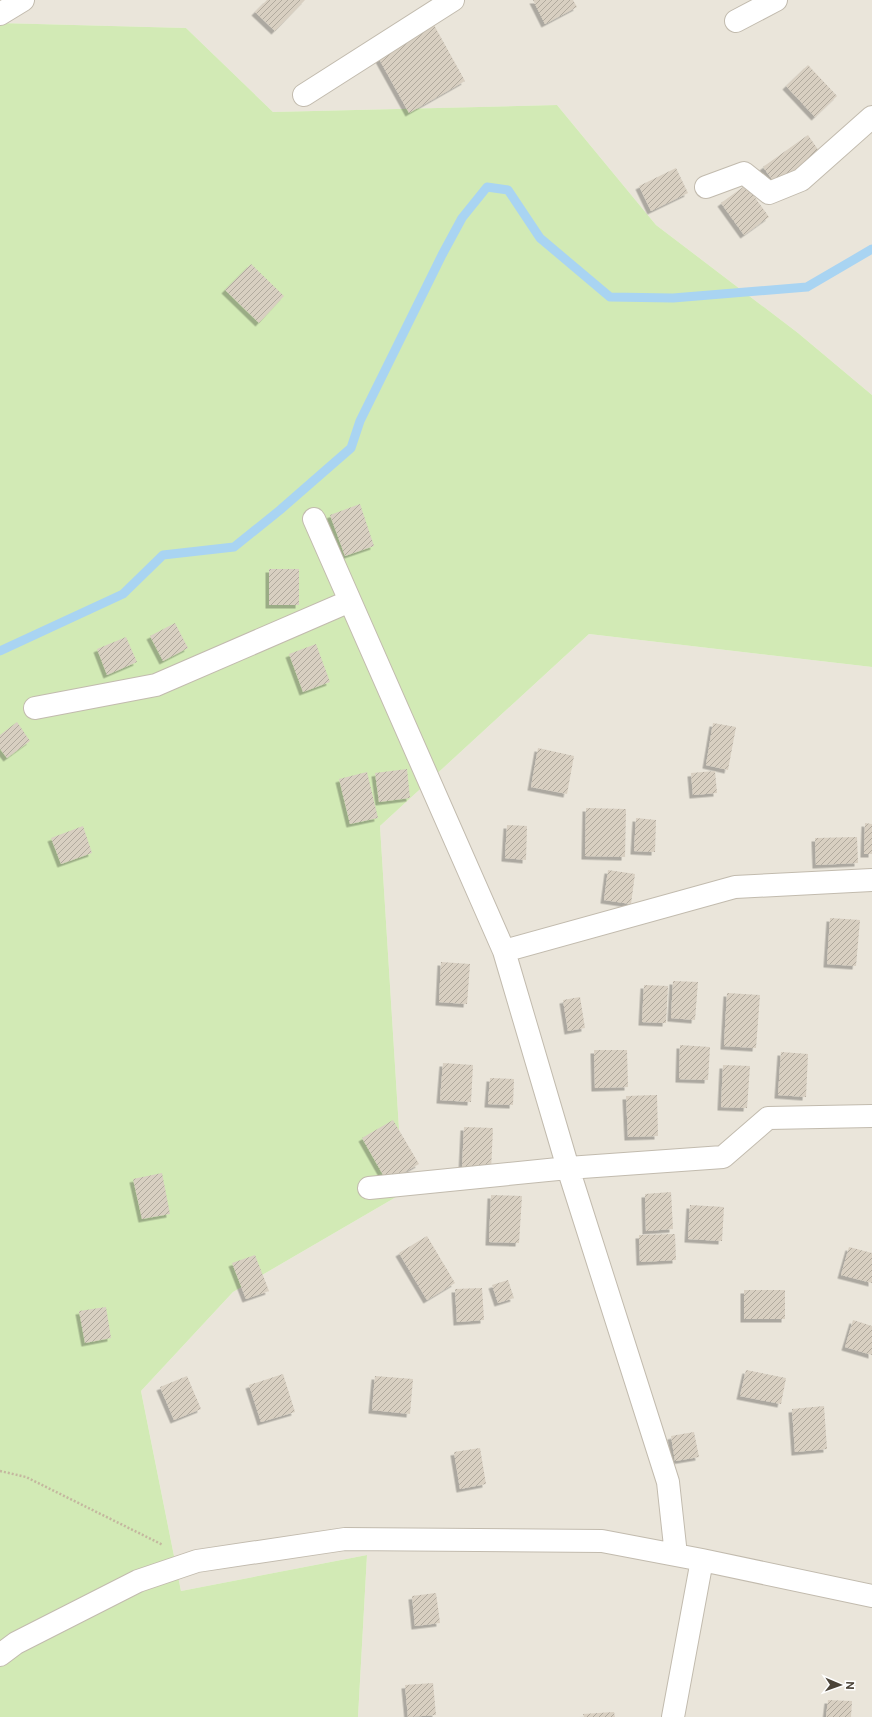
<svg xmlns="http://www.w3.org/2000/svg" width="872" height="1717" font-family="'Public Sans',sans-serif">
<defs>
<pattern id="building-hatch" width="6" height="6" patternUnits="userSpaceOnUse"><rect width="6" height="6" fill="#d8cfc1"/><path d="M-1 1l2-2M0 6l6-6M5 7l2-2" fill="none" stroke="#b1aa9e"/></pattern>
<filter id="shadow"><feDropShadow dx="-3.5" dy="3.5" stdDeviation="0" flood-color="#0004"/></filter>
</defs>
<rect width="100%" height="100%" fill="#f6f3ec"/>
<path fill="#eae5da" d="M0 0H872V395L798 333 656 225 557 105 273 112 186 28 0 23Z
M589 634 872 667V1717H358L367 1555 181 1591 141 1391 233 1292 403 1193 380 826Z"/>
<path fill="#d2eab5" d="M0 23 186 28 273 112 557 105 656 225 798 333 872 395V667L589 634 380 826 403 1193 233 1292 141 1391 181 1591 367 1555 358 1717H0Z"/>
<g fill="none" stroke-linecap="round" stroke-linejoin="round">
<path stroke="#a9d4f2" stroke-width="9" d="M0 651 123 594 163 555 234 547 280 510 351 448 360 421 442 255 462 218 487 187 508 190 540 238 610 297 673 298 807 287 872 249"/>
</g>
<path fill="url(#building-hatch)" filter="url(#shadow)" d="M267 0H305L275 31 255 12Z
M533 0H573L577 7 545 24Z
M434 25 465 81 409 113 378 57Z
M808 65 837 96 815 117 786 86Z
M808 135 823 157 779 189 763 167Z
M676 168 688 193 651 211 639 186Z
M746 185 769 217 744 235 721 203Z
M251 264 284 296 259 323 225 290Z
M360 504 374 546 345 556 330 515Z
M269 569H299V605H269Z
M175 623 188 648 163 661 150 636Z
M126 637 137 662 107 675 97 649Z
M316 644 330 682 303 692 289 654Z
M17 722 30 741 7 758 0 749V735Z
M713 723 736 727 728 770 706 765Z
M538 748 574 756 567 794 531 787Z
M407 769 410 798 379 802 375 773Z
M715 771 717 793 693 795 691 773Z
M367 772 378 818 350 824 339 779Z
M586 808 626 809 625 857 585 856Z
M636 818 656 820 655 852 634 851Z
M865 823 872 824V854H864Z
M507 825 527 826 526 860 505 858Z
M83 826 92 853 61 864 51 838Z
M857 837 858 863 816 865 815 838Z
M608 870 635 874 631 904 604 900Z
M830 918 860 920 856 966 827 964Z
M441 962 470 964 467 1004 439 1002Z
M673 981 698 982 695 1020 671 1018Z
M644 985 668 986 666 1023 642 1022Z
M727 993 760 995 756 1048 724 1046Z
M580 997 585 1028 568 1031 563 1000Z
M680 1045 710 1047 708 1080 679 1079Z
M594 1050H627L628 1087 595 1088Z
M781 1052 808 1054 806 1097 778 1095Z
M443 1063 473 1065 471 1102 440 1100Z
M723 1065 750 1066 747 1108 721 1107Z
M490 1078 514 1079 513 1105 488 1104Z
M657 1095 658 1136 628 1137 626 1096Z
M393 1120 419 1164 387 1182 362 1138Z
M464 1127 493 1128 491 1171 462 1169Z
M162 1173 170 1214 142 1219 133 1179Z
M671 1192 673 1229 646 1231 645 1194Z
M491 1195 522 1196 519 1243 489 1242Z
M690 1205 724 1207 722 1241 688 1239Z
M675 1234 676 1260 640 1262 639 1235Z
M427 1236 455 1283 427 1300 399 1253Z
M849 1247 872 1253V1283L841 1275Z
M255 1255 269 1291 246 1299 232 1263Z
M508 1280 514 1298 498 1303 492 1285Z
M482 1288 484 1320 457 1322 455 1289Z
M744 1290H785V1319H744Z
M106 1307 111 1338 85 1343 79 1311Z
M853 1320 872 1326V1355L845 1347Z
M746 1370 786 1378 781 1404 740 1396Z
M283 1374 295 1412 261 1422 249 1385Z
M187 1376 201 1409 174 1420 160 1387Z
M375 1376 413 1379 410 1414 372 1410Z
M824 1406 827 1449 795 1452 792 1409Z
M694 1432 699 1457 675 1461 671 1436Z
M480 1448 486 1484 460 1489 454 1452Z
M436 1593 440 1623 415 1626 412 1596Z
M433 1683 436 1715 408 1717 405 1685Z
M828 1700 852 1701 851 1717H826Z
M614 1712 615 1717H584L583 1714Z"/>
<g fill="none" stroke-linecap="round" stroke-linejoin="round">
<g stroke="#c2bbae" stroke-width="24">
<path id="minor" d="M0 14 23 0
M736 21 776 0
M304 95 453 0
M706 187 744 173 769 193 801 180 872 117
M314 519 504 951 568 1168 668 1482 676 1555
M35 708 156 685 350 601
M504 951 735 887 872 880
M369 1188 568 1168 723 1157 768 1118 872 1116
M0 1655 16 1643 138 1581 197 1561 345 1539 602 1541 702 1560 872 1596
M673 1717 702 1560"/>
</g>
<path stroke="#c4b79f" stroke-width="2.5" stroke-dasharray="2 2" stroke-linecap="butt" d="M0 1471 26 1477 163 1545"/>
<use href="#minor" stroke="#fff" stroke-width="22"/>
</g>
<g transform="translate(840 1685) rotate(92)" stroke="#ffffff" stroke-width="3" paint-order="stroke">
<path d="M0-3L7 15L0 10L-7 15Z" fill="#4b4439"/>
<text y="-6" font-size="11" font-weight="bold" text-anchor="middle" fill="#4b4439">N</text>
</g>
</svg>
